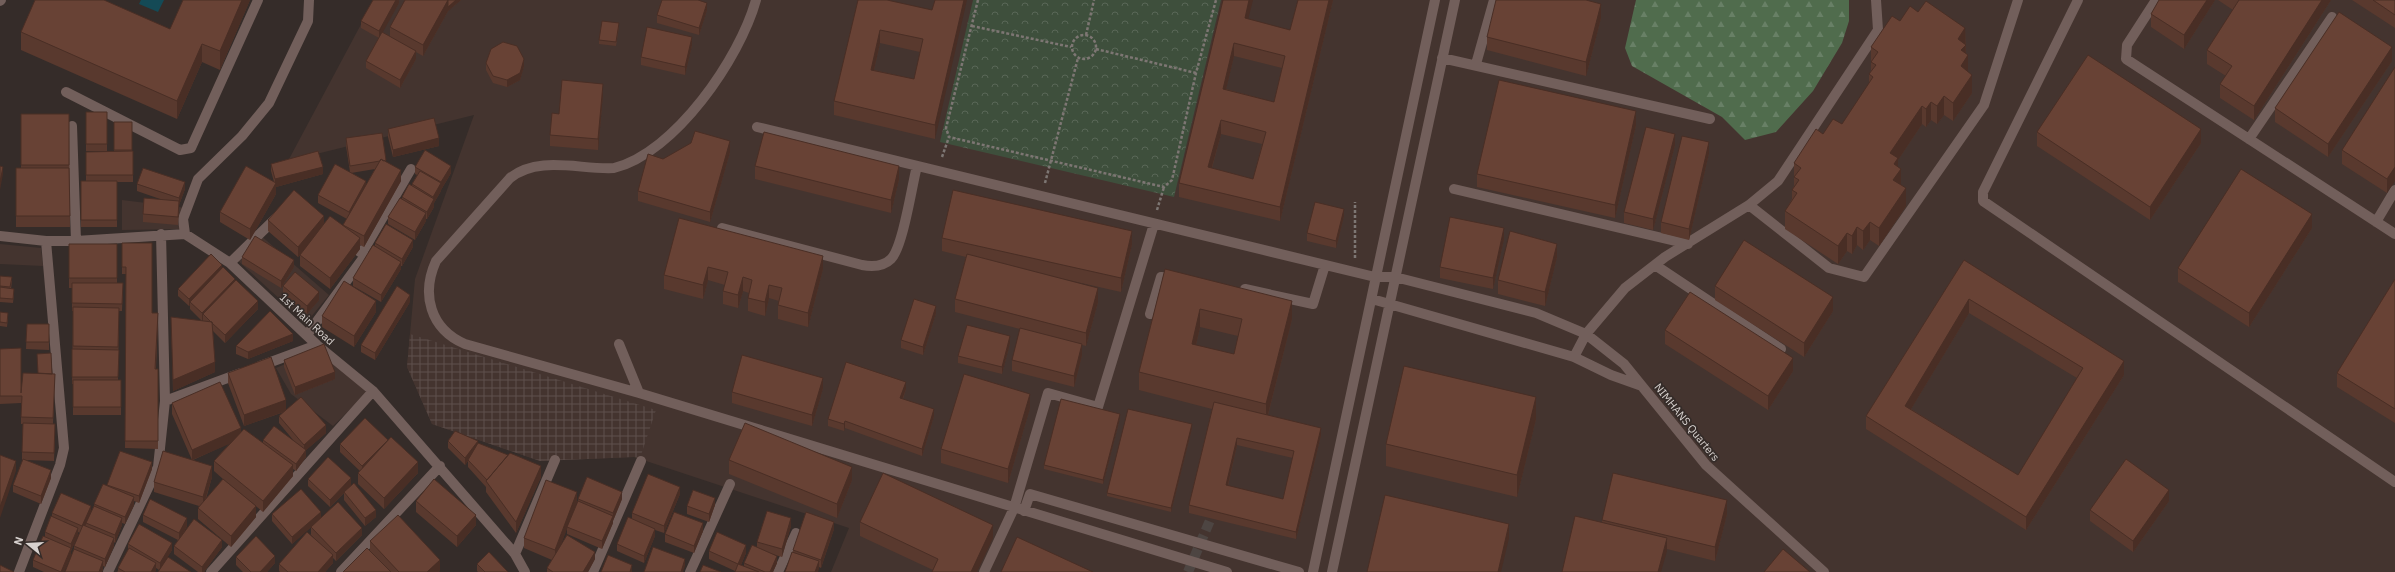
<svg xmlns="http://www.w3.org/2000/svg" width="2395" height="572" font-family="'IBM Plex Sans',sans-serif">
<defs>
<pattern id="industrial-grid" width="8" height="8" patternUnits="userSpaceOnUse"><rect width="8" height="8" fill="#44342f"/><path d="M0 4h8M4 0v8" fill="none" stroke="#5e504c"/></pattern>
<pattern id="forest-firs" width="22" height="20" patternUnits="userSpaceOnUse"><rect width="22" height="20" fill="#506c4d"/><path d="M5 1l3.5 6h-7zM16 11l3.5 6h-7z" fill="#688066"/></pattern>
<pattern id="park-crowns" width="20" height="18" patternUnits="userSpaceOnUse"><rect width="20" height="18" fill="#3e4f3c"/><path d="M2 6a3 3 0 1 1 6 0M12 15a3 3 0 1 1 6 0" fill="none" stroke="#596757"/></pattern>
</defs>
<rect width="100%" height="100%" fill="#352c29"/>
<path fill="#44342f" d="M374 0H2395V572H831L849 528 634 457 540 461 432 424 407 367 415 279 474 115 288 161Z
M122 200 187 208 185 229 122 230Z
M259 234 329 295 306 323 235 258Z
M0 244 41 248 43 266 0 264Z
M317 350 369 391 333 426 291 394 276 368Z"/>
<path fill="url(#industrial-grid)" d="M410 334 656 410 640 458 634 457 540 461 432 424 407 367Z"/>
<path fill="url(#forest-firs)" d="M1636 0H1849V21L1842 43 1813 91 1776 132 1745 140 1722 117 1632 66 1625 48Z"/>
<path fill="url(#park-crowns)" d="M973 0H1221L1174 197 940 142Z"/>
<path fill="#144a56" d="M141 0H164L158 12 139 4Z"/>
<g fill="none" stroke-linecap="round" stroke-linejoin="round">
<path stroke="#4d4542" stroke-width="10" stroke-dasharray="10 5" stroke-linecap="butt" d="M1188 572 1211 518"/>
<path stroke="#7d7673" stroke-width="2.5" stroke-dasharray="3 2" stroke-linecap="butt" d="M978 0 946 128 949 137 1164 187 1172 180 1196 73 1216 0
M972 26 1071 47
M1072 47a12 12 0 1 1 24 0a12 12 0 1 1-24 0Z
M1086 35 1094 0
M1096 49 1196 73
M942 157 949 137
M1045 183 1078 58
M1157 210 1164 187
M1355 258V202"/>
<path stroke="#725f5b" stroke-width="10" d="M756 0C740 58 675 153 614 168 580 170 539 155 510 178L436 261C421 294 430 329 465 344L639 393 1227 572
M2078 0 1983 192V201L2395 482
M2156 0 2127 45 2126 59 2395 234
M0 1 1 0
M1442 58 1710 119
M1476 64 1494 0
M66 92 180 150 191 148 258 0
M72 126 76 241
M757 127 1375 277H1395L1536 313 1586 334 1624 364 1706 465 1824 572
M2249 139 2332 17
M1454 189 1688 244
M1749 205 1829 268 1864 277 1984 105 2018 0
M2376 222 2395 190
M722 228 862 265C873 267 883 267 891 259 903 247 912 185 917 166
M161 234 165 401 241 373
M185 234 183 219 198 179 242 136 269 103 308 21 309 0
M0 236 46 241H76L185 234 230 263 317 345 373 391 515 554 525 572
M362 253 411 169
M230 263 277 217
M1655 265 1781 349
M1245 289 1313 304 1325 265
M1372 299 1574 357 1611 375 1642 386
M1150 314 1161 277 1176 278
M307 335 364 257V255L348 243
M619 344 639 393
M1574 357 1586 334 1625 288 1665 257 1749 205 1778 181 1878 30 1876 0
M260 366 317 345
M1024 511 1030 494 1299 572
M515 554 555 460
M19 572 60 465 64 448 46 241
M108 572 158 467 165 401
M211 572 373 391
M341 572 440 466
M593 572 641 461
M690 572 730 484
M778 572 796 533
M984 572 1014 508 1048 393 1098 407 1154 224
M1313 572 1435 0
M1332 572 1455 0"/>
</g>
<path fill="#59392e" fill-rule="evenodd" d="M250 0 220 70 202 62 177 119 21 50V32L170 29Z
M399 0V3L382 32 390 36V27L405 0H461L448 11 423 56 416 52V59L400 88 366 68V61L379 38 361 28V21Z
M858 0H890V1L932 10 935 0V139L834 115V101ZM880 43 920 52 914 79 874 70Z
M1223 0 1248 19 1290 30 1298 0H1333L1280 221 1179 197V183ZM1234 56 1282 68 1274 102 1226 89ZM1221 134 1262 144 1253 179 1212 168Z
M2215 0 2184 49 2151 27V14Z
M2218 0H2331L2254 120 2220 98V84L2226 76 2207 64V50L2233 10Z
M2352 0H2395V28Z
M707 10 699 35 657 23V15Z
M1918 12 1965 28 1966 53 1968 72 1972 93 1953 121 1944 115 1937 124 1931 120 1926 127 1922 124 1898 160V167L1901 185 1906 206 1879 246 1870 240 1863 250 1857 245 1852 254 1847 251 1838 264 1785 229V211L1792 199V190L1794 186V163L1823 134 1842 124 1869 84V74L1871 71V47L1900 21Z
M1601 18 1586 76 1487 50V37Z
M619 27 616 46 599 44V40Z
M692 45 685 75 641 65V57Z
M2392 61 2328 157 2275 122V108Z
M486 63 524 66 520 80 507 87 493 83 486 70Z
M2395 67 2387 193 2342 164V150Z
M603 94 598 150 550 146V135L559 114Z
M86 112H107V151H86Z
M21 114H69L70 227H16V168H21Z
M114 122H132V151H133V182H117V227H81V181H86V152H114Z
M1636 125 1615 218 1477 187V174Z
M388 129 439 146 393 157 388 137Z
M2037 132 2201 143 2150 220 2037 146Z
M346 138 386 160V162L401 181 364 247 360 245V249L330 289 300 266V255L302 253 298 257 268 231V220L324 223 343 226 347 219 318 203V195L350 172 346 146ZM375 169 366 185 351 173Z
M1675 145 1653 230 1624 223V212Z
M730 152 710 222 638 201V191L663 159Z
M1709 153 1689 240 1661 233V222Z
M271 164 323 174 276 187V194L250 240 220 222V212L274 182 271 171Z
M755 166 899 179 891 213 755 179Z
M415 167 451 173 441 190V191L434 203V207L427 219H426V221L415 240 388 224V217L402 199V197L412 186V184L417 175 415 174Z
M137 184 185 189 179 205 178 225 143 222V214L163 200 137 191Z
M1344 216 1336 248 1307 241V233Z
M679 218 823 269 808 327 778 319V305L779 301 769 298 765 316 748 311V298L749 293 743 291 738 308 723 304V291L725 285 708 280 703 299 664 289V275Z
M2312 228 2249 327 2178 282V268Z
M942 238 1132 244 1121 292 1059 278 1098 302 1086 346 1082 345V355L1074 387 1012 371V360L1020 329 955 312V299L966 257 942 251Z
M1504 239 1493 289 1440 278V267Z
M122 243 152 313 158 320 156 369H158V449L125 448 126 274H122Z
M375 243 413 247 402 266H401V269L381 302 353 286V278L375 246Z
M69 244H117V283H123L122 311H119L118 380H121V415H73V384H72L73 311H72V288H69Z
M242 257 294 267 281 288 242 264Z
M1557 257 1545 306 1498 294V280Z
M1964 260 2124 375 2026 530 1866 429V416ZM1969 313 2077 378 2018 475 1911 409Z
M222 269 235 281 258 309 225 343 213 331 215 372 173 391 171 317 203 321V319L202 321 190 309V305L189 306 178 296V289Z
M1165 269 1292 319 1268 415 1321 435 1296 539 1189 513V505L1212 409 1139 390V372ZM1200 327 1238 336 1234 354 1196 345ZM1237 445 1293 458 1283 499 1228 486Z
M0 276 12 281 11 289 14 293 13 303 0 302Z
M2395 279V423L2337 387V373Z
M283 286 319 300 307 314 283 294Z
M1715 286 1833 311 1804 357 1715 300Z
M410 302 375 360 361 352V345Z
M0 312 8 317 7 327 0 326Z
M376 312 354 347 322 327V316Z
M936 313 923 355 901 348V340Z
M27 324 49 332V350L26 349Z
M1665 330 1793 371 1768 410 1665 344Z
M293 341 248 359 236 354V346Z
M1010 343 1002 374 958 363V356Z
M0 349 21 393 52 374H55L53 424 55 431 54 461 26 460 51 478 41 504 13 492V485L23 460H22V452L23 424H21V403L0 404Z
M284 360 335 379 295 395 284 367Z
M228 373 286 410 326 433 306 450V457L296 471 293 469V476L263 512 229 484 256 517 231 547 198 519V508L199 506 154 492V482L192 460 172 414V403L241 432 263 444V440L294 441 279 423V416L284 412 244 426 228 383ZM230 443 214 461V471L223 479 206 499 212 477 193 460Z
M823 388 812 426 732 403V392Z
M906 389 903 399 934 416 922 456 845 428 844 431 828 426V419Z
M1030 408 1008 483 941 463V449Z
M1120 418 1103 484 1044 469V465Z
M1536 419 1517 497 1386 466V444Z
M1192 428 1171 512 1107 496V493Z
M388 441 418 473 384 509 358 484V473L360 471 340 452V444Z
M448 441 478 444 541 477 516 533 486 492V487L468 467V461L465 465 448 448Z
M729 460 852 480 837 518 729 474Z
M152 469 139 503 134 501V505L125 524 122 523V525L115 543 114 542V546L105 567 103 566V569L102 572H65L74 549V546L80 533 78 532V535L71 551V555L64 572H44L33 567V560L45 536V532L52 517V513L91 512 94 506V504L107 486V485Z
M308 479 351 486 347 489 376 517 365 526 344 500V493L330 507 308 486Z
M680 494 664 533 655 530V536L644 563 617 551V544L632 519V513Z
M578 499H622L613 521V523L602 549 567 534V528L560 547 595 559 588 572H547V568L552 560 524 548V538L577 503 578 501Z
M416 501 476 525 457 547 416 512Z
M2169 501 2133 552 2090 521V510Z
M715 505 709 522 687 514V506Z
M272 514 321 519 362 535 336 561 333 558V563L325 572H280L279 571V564L319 543 311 535V527L312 526 292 544 272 521Z
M1727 514 1715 561 1667 549V551L1602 522V520Z
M143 515 187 526 182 536 222 547 204 572H198L174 554V546L178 540 143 522Z
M860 522 993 538 933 570 860 536Z
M791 526 782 557 772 554 777 563 773 572H735V571L709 559V551L746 553 741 565 744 567V563L757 547V542Z
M834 529 821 568 819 567V569L793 552V550Z
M703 531 694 553 665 542V534Z
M370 541 440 571 438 572H343L370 551Z
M128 544 172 550 159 570 156 568 155 572H117L118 571V568L128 551Z
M236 557 275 563 267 572H243L236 565Z
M477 564 508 572H478L477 571Z"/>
<path fill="#492e25" d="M242 0H250L220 70V51Z
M396 0H399V3L379 39V31Z
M448 0H461L448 11 423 56V45Z
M964 0H967L935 139V125Z
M1249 0H1253L1245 32V18Z
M1329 0H1333L1280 221V207Z
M2207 0H2215L2184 49V35Z
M2322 0H2331L2254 120V106Z
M707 3V10L699 35V28Z
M1601 4V18L1586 76V62Z
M1965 28 1966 59 1968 55V73L1961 84 1958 39Z
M880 30V43L871 83V70Z
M692 37V45L685 75V67Z
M1234 43V56L1223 102V89Z
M202 44V62L177 119V101Z
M2392 47V61L2328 157V144Z
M416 51V59L400 88V80Z
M524 59V66L520 80 507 87V80Z
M1972 75V93L1953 121V103Z
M603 84V94L598 150V139Z
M1944 96V115L1937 124V106Z
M1931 102V120L1926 127V109Z
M1922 106V124L1898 160V173L1901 169V187L1893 198 1890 153Z
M1636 111V125L1615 218V205Z
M1221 120V134L1208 181V167Z
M2201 129V143L2150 220V207Z
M1675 134V145L1653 230V219Z
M439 138V146L393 157V150Z
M730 141V152L710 222V212Z
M1709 142V153L1689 240V229Z
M451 166V173L441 190V182Z
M899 166V179L891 213V200Z
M3 167V174L0 190V182Z
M323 167V174L276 187V194L250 240V229L275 185V179Z
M2395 167V181L2387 193V179Z
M401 170V181L364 247V236Z
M366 181V188L349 220V212Z
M185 182V189L179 205V198Z
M441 183V191L434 203V207L427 219V212L433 200V197Z
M1906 188V206L1879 246V228Z
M179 201V209L178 225V217Z
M1344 209V216L1336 248V241Z
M426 213V221L415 240V232Z
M2312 214V228L2249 327V313Z
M324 216V227L298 257V247Z
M1870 222V240L1863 250V231Z
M1857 227V245L1852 254V236Z
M1504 228V239L1493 289V278Z
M1132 231V244L1121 292V278Z
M1847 233V251L1838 264V246Z
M360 238V249L330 289V278Z
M413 240V247L402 266V259Z
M1557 244V257L1545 306V292Z
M823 256V269L808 327V313Z
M294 260V267L281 288V281Z
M401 262V269L381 302V295Z
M222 265V272L190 302V305L189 306V299Z
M708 267V280L703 299V285Z
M743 277V291L738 308V295Z
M235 279V286L203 314V319L202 321V313Z
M769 285V298L765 316V302Z
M1098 288V302L1086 346V333Z
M319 292V300L307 314V306Z
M410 295V302L375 360V353Z
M1833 297V311L1804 357V343Z
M1969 299V313L1905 419V406Z
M258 301V309L225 343V335Z
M376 301V312L354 347V336Z
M1292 301V319L1266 422V404Z
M936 306V313L923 355V347Z
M1200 309V327L1192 362V344Z
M293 334V341L248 359V352Z
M1010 336V343L1002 374V367Z
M1082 344V355L1074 387V376Z
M1793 358V371L1768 410V396Z
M2124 361V375L2026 530V517Z
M215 362V372L173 391V380Z
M335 372V379L295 395V387Z
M823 378V388L812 426V415Z
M906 382V389L900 405V398Z
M1030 394V408L1008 483V469Z
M1536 397V419L1517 497V475Z
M286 400V411L244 426V415Z
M934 409V416L922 456V449Z
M1120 414V418L1103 484V480Z
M845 421V428L844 431V424Z
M1192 424V428L1171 512V508Z
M326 425V433L304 452V445Z
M241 428V439L192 460V450Z
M1321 428V435L1296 539V532Z
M1237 438V445L1226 493V485Z
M388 440V447L362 474V466Z
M478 441V448L468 460V461L465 465V458Z
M306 450V457L296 471V464Z
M16 461V471L0 518V507Z
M152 462V469L139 503V496Z
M418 462V473L384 509V498Z
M293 465V476L263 512V501Z
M212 466V477L203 507V497Z
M541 466V477L516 533V522Z
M852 467V480L837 518V504Z
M51 470V478L41 504V496Z
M351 478V486L330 507V500Z
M680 487V494L664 533V526Z
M2169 490V501L2133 552V541Z
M577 492V503L555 560V550Z
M622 492V499L613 521V513Z
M134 497V505L125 524V517Z
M715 498V505L709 522V514Z
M1727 500V514L1715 561V547Z
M91 506V513L82 533V526Z
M256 506V517L231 547V536Z
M376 510V517L365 526V518Z
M321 512V519L292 544V537Z
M476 515V525L457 547V536Z
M613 516V523L602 549V541Z
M122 518V525L115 543V535Z
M187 518V526L179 541V533Z
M791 518V526L782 557V549Z
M834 522V529L821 568V560Z
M703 523V531L694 553V546Z
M1509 524V538L1501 572H1498Z
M993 525V538L977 572H971Z
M78 528V535L71 551V555L64 572H61L71 549V544Z
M362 528V535L336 561V553Z
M655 529V536L644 563V556Z
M114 538V546L105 567V559Z
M1667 538V551L1661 572H1658Z
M222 540V547L204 572H202V567Z
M172 543V550L160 570V563Z
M746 545V553L738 572V564Z
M595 552V559L588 572H583Z
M333 555V563L325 572H318Z
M275 556V563L267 572H260Z
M777 556V563L773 572H770Z
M685 559V566L683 572H681Z
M440 560V571L438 572H427Z
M103 561V569L102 572H99Z
M819 561V569L818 572H815Z
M156 563V571L155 572H151Z
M632 565V572H630Z"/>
<path fill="#684235" stroke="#492e25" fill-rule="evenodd" d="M35 0H104L170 29 183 0H242L220 51 202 44 177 101 21 32Z
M373 0H396L379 31 361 21Z
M405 0H448L423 45 390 27Z
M448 0H456L448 7Z
M662 0H698L707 3 699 28 657 15Z
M858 0H887L932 10 935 0H964L935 125 834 101ZM880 30 923 39 914 79 871 70Z
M1223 0H1249L1245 18 1290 30 1298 0H1329L1280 207 1179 183ZM1234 43 1285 56 1274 102 1223 89ZM1221 120 1266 132 1253 179 1208 167Z
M1496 0H1586L1601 4 1586 62 1487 37Z
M2159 0H2207L2184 35 2151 14Z
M2239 0H2322L2254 106 2220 84 2232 66 2207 50Z
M2373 0H2395V15Z
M1926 1 1965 28 1958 39 1966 45 1961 50 1968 55 1961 66 1972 75 1953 103 1944 96 1937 106 1931 102 1926 109 1922 106 1890 153 1898 158 1894 164 1901 169 1893 180 1906 188 1879 228 1870 222 1863 231 1857 227 1852 236 1847 233 1838 246 1785 211 1797 193 1792 190 1799 180 1794 177 1801 168 1794 163 1816 129 1823 134 1833 119 1842 124 1873 77 1869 74 1876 65 1871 62 1878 52 1871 47 1892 16 1900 21 1910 6 1918 12Z
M2339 12 2392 47 2328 144 2275 108Z
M602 21 619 23 616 42 599 40Z
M647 27 692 37 685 67 641 57Z
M382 32 416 51 400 80 366 61Z
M503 42 517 46 524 59 520 73 507 80 493 76 486 63 491 49Z
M2088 55 2201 129 2150 207 2037 132Z
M2395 67V167L2387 179 2342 150Z
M562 80 603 84 598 139 550 135 552 113 559 114Z
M1499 80 1636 111 1615 205 1477 174Z
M86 112H107V144H86Z
M21 114H69V165H21Z
M434 118 439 138 393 150 388 129Z
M114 122H132V150H114Z
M1646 127 1675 134 1653 219 1624 212Z
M695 131 730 141 710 212 638 191 648 154 663 159 691 143Z
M764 132 899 166 891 200 755 166Z
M382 133 386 160 383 161 381 159 380 161 350 166 346 138Z
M1682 136 1709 142 1689 229 1661 222Z
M425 150 451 166 441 182 415 167Z
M133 151V175H86V152Z
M318 151 323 167 275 179 271 164Z
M381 159 401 170 364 236 343 225Z
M335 164 366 181 349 212 318 195Z
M0 166 3 167 0 182Z
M246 166 276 183 250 229 220 212Z
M16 168H69L70 216H16Z
M143 168 185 182 179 198 137 184Z
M2241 169 2312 214 2249 313 2178 268Z
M420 171 441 183 433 197 412 184Z
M81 181H117V220H81Z
M409 184 434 199 427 212 402 197Z
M294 190 324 216 298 247 268 220Z
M953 190 1132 231 1121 278 942 238Z
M144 198 179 201 178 217 143 214Z
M400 198 426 213 415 232 388 217Z
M1315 202 1344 209 1336 241 1307 233Z
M330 216 360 238 330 278 300 255Z
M1450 217 1504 228 1493 278 1440 267Z
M679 218 823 256 808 313 778 305 782 288 769 285 765 302 748 298 752 280 743 277 738 295 723 291 728 272 708 267 703 285 664 275Z
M386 224 413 240 402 259 375 243Z
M1510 231 1557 244 1545 292 1498 280Z
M255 236 294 260 281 281 242 257Z
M1744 240 1833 297 1804 343 1715 286Z
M122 243H152V313H158L155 369H158V441H125L126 267H122Z
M69 244H117V278H69Z
M373 245 401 262 381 295 353 278Z
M211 254 222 265 189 299 178 289Z
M967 254 1098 288 1086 333 955 299Z
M1964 260 2124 361 2026 517 1866 416ZM1969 299 2083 368 2018 475 1905 406Z
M223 267 235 279 202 313 190 302Z
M1165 269 1292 301 1266 404 1139 372ZM1200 309 1242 319 1234 354 1192 344Z
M295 272 319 292 307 306 283 286Z
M0 276 12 277 10 287 0 286Z
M2395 279V409L2337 373Z
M236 280 258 301 225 335 212 323V322H211L203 314Z
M344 281 376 301 354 336 322 316Z
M72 283H123L122 304 72 303Z
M397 286 410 295 375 353 361 345Z
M0 287 14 289 13 299 0 298Z
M1690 292 1793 358 1768 396 1665 330Z
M914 299 936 306 923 347 901 340Z
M73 307 119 308 118 347 73 346Z
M270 311 293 334 248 352 236 346Z
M0 312 8 313 7 323 0 322Z
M171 317 212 322 215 362 173 380Z
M27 324H49V342H26Z
M967 325 1010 336 1002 367 958 356Z
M1020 328 1082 344 1074 376 1012 360Z
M324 344 335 372 295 387 284 360Z
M21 348V393L23 373 55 374 53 418 21 417 22 396H0V349Z
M72 349 119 350 118 377H72Z
M51 353 52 374 38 373 37 354Z
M742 355 823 378 812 415 732 392Z
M271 357 286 400 244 415 228 373Z
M846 362 906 382 900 398 934 409 922 449 845 421 844 424 828 419Z
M1404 366 1536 397 1517 475 1386 444Z
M964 374 1030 394 1008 469 941 449Z
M73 380H121V407H73Z
M220 382 241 428 192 450 172 403Z
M301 397 326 425 304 445 279 416Z
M1061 399 1120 414 1103 480 1044 465Z
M1214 402 1321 428 1296 532 1189 505ZM1237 438 1294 451 1283 499 1226 485Z
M1128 409 1192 424 1171 508 1107 493Z
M365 418 388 440 362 466 340 444Z
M23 423 55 424 54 453 22 452Z
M745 423 852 467 837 504 729 460Z
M274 426 306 450 296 464 263 440Z
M244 429 293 465 263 501 214 461Z
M455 431 478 441 465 458 448 441Z
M391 437 418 462 384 498 358 473Z
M478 443 508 455 487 480 468 460Z
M120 451 152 462 139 496 107 485Z
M163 451 212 466 203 497 154 482Z
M510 453 541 466 516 522 486 481Z
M0 455 16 461 0 507Z
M328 457 351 478 330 500 308 479Z
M23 459 51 470 41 496 13 485Z
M2126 459 2169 490 2133 541 2090 510Z
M883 473 993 525 971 572H932L938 559 860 522Z
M1613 473 1727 500 1715 547 1602 520Z
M648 474 680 487 664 526 632 513Z
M587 477 622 492 613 513 578 499Z
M223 479 256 506 231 536 198 508Z
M434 479 476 515 457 536 416 501Z
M546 480 577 492 555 550 524 538Z
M354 483 376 510 365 518 344 492Z
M103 484 134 497 125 517 94 504Z
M301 489 321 512 292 537 272 514Z
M693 490 715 498 709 514 687 506Z
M61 493 91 506 82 526 52 513Z
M1385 495 1509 524 1498 572H1367Z
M150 499 187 518 179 533 143 515Z
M578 501 613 516 602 541 567 527Z
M338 502 362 528 336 553 311 527Z
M94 506 122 518 115 535 86 523Z
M767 511 791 518 782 549 757 542Z
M674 512 703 523 694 546 665 534Z
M806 512 834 522 821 560 793 550Z
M398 515 440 560 427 572H399L370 541Z
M51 516 78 528 71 544 45 532Z
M1575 516 1667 538 1658 572H1562Z
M628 517 655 529 644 556 617 544Z
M194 519 222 540 202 567 174 546Z
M139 524 172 543 160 563 128 544Z
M83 525 114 538 105 559 74 546Z
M307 532 333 555 318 572H288L279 564Z
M717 532 746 545 738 564 709 551Z
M567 535 595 552 583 572H553L547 568Z
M43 536 71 548 61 572 33 560Z
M256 536 275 556 260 572H251L236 557Z
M1017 537 1093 572H1001Z
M752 545 777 556 770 572H765L744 563Z
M653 547 685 559 681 572H644Z
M129 548 156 563 151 572H125L118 568Z
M367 548 391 572H343Z
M74 549 103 561 99 572H65Z
M1783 549 1810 572H1764Z
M489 552 508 572H485L477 564Z
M792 552 819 561 815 572H785Z
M608 555 632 565 630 572H601Z
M168 557 191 572H158Z
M738 564 759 572H735Z
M0 565 14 572H0Z
M703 565 721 572H700Z"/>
<g text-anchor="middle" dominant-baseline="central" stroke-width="3.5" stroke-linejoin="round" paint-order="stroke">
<g font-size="11" fill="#d8d2cf" stroke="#352c29">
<text transform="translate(307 319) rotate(43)">1st Main Road</text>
<text transform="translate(1687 422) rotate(51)">NIMHANS Quarters</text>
</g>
</g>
<g transform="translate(28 544) rotate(288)" stroke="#352c29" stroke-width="3" paint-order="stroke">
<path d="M0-3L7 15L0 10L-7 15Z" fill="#d8d2cf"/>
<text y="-6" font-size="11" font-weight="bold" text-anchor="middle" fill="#d8d2cf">N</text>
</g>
</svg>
